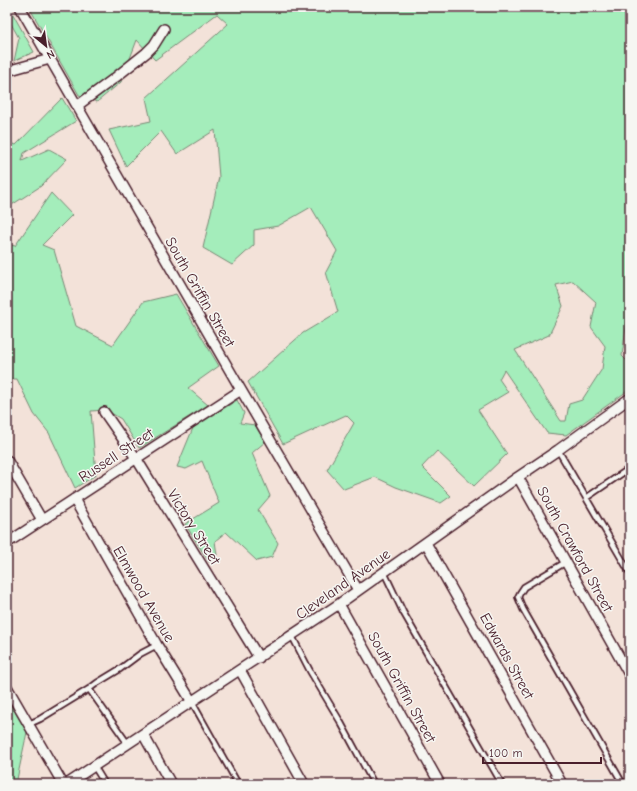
<svg xmlns="http://www.w3.org/2000/svg" width="637" height="791" font-family="'Comic Neue',sans-serif">
<rect width="100%" height="100%" fill="#f3e2d9"/>
<filter id="ink" filterUnits="userSpaceOnUse"><feTurbulence type="fractalNoise" baseFrequency=".025" numOctaves="2"/><feDisplacementMap in="SourceGraphic" scale="8" xChannelSelector="R" yChannelSelector="G"/><feConvolveMatrix kernelMatrix="1 2 1 2 8 2 1 2 1" color-interpolation-filters="sRGB"/></filter>
<g filter="url(#ink)">
<path fill="#a4edbb" stroke="#778673" fill-rule="evenodd" d="M7 7H9L34 52 14 61 19 38 10 22 7 26Z
M29 7H630V298L622 356 630 364V389L566 435 547 433 504 370 499 379 508 392 478 410 507 454 474 486 437 451 422 467 451 496 441 503 396 487 375 477 344 489 327 470 354 423 346 415 283 444 248 382 303 333 338 312 326 272 337 251 311 207 278 226 254 230V245L232 265 203 248 219 177 215 130 177 154 161 131 126 166 109 130 151 121 146 98 228 24 217 14 155 60 137 40 121 82 97 102 79 95ZM573 281 596 302 591 327 605 346 602 369 582 400 569 404 566 421H561L515 350 549 335 563 306 556 285Z
M62 98 76 121 24 153 22 161 49 149 67 159 41 186 7 208V141L16 145Z
M51 193 72 215 42 245 54 250 76 326 113 345 143 302 176 294 219 366 188 388 208 405 139 448 121 419 106 410 91 411 96 475 75 488 49 433 34 414 17 379H7V244L15 246Z
M237 400 244 413 240 423 255 425 265 442 252 453 270 496 258 510 278 543 272 557 257 561 226 532 215 541 217 555 209 562 185 524 219 503 202 461 186 469 177 467 193 428Z
M7 698 27 732 16 784H7Z"/>
<g fill="none" stroke-linecap="round" stroke-linejoin="round">
<g stroke="#4a1f2b" stroke-width="8">
<path id="lane" d="M558 450 630 573
M586 498 630 468
M566 562 524 587 520 593 518 597 523 609 623 784
M384 572 403 612 502 784
M292 636 310 671 340 721 374 784
M89 689 128 744
M192 702 238 784
M29 724 40 719 89 689 97 683 120 669 140 654 157 645
M94 766 105 784"/>
</g>
<g stroke="#4a1f2b" stroke-width="12">
<path id="street" d="M20 7 241 390 358 590
M7 71 50 59
M77 106 116 77 146 53 154 45 164 29
M104 412 136 458 259 658
M7 460 42 520
M518 477 630 676
M74 499 157 645 192 702
M7 543 241 390
M426 543 562 784
M339 604 440 784
M240 670 304 784
M7 687 63 784
M143 734 171 784
M67 784 339 604 518 477 558 450 630 398"/>
</g>
<use href="#lane" stroke="#f6f6f2" stroke-width="4.5"/>
<use href="#street" stroke="#f6f6f2" stroke-width="9"/>
</g>
</g>
<g text-anchor="middle" dominant-baseline="central" stroke-width="3" stroke-linejoin="round" paint-order="stroke">
<g font-size="15" fill="#4a1f2b" stroke="#f6f6f2">
<text transform="translate(200 292) rotate(60)">South Griffin Street</text>
<text transform="translate(116 455) rotate(-33)">Russell Street</text>
<text transform="translate(194 527) rotate(58)">Victory Street</text>
<text transform="translate(575 549) rotate(61)">South Crawford Street</text>
<text transform="translate(343 584) rotate(-35)">Cleveland Avenue</text>
<text transform="translate(144 594) rotate(60)">Elmwood Avenue</text>
<text transform="translate(507 656) rotate(61)">Edwards Street</text>
<text transform="translate(402 687) rotate(61)">South Griffin Street</text>
</g>
</g>
<rect width="637" height="791" fill="none" stroke="#f6f6f2" stroke-width="24"/>
<rect x="12" y="12" width="613" height="767" fill="none" stroke="#4a1f2b" stroke-width="1.5" filter="url(#ink)"/>
<g transform="translate(46 46) rotate(151)" stroke="#f6f6f2" stroke-width="3" paint-order="stroke">
<path d="M0-3L7 15L0 10L-7 15Z" fill="#4a1f2b"/>
<text y="-6" font-size="11" font-weight="bold" text-anchor="middle" fill="#4a1f2b">N</text>
</g>
<path d="M483 757v6h118v-6" fill="none" stroke="#4a1f2b" stroke-width="2"/>
<text x="489" y="757" font-size="12" fill="#4a1f2b" stroke="#f6f6f2" stroke-width="3" paint-order="stroke">100 m</text>
</svg>
